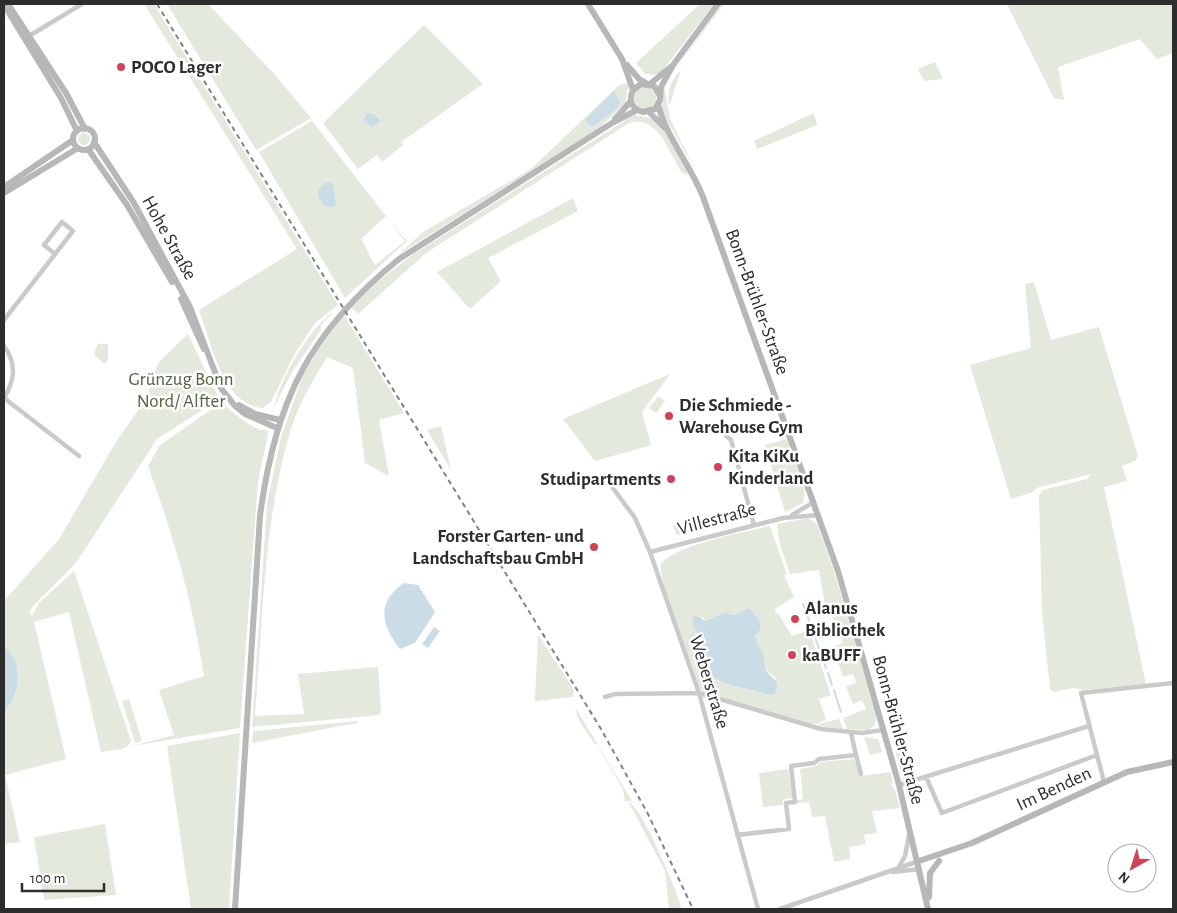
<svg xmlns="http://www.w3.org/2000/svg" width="1177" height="913" font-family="'Alegreya Sans',sans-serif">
<rect width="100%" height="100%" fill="#fff"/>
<path fill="#e3e9dc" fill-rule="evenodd" d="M144 4H154L338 305 315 323 294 355 271 402 263 408C222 405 211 341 199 310L297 249Z
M167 4H208L275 75 311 118 256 150Z
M700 4H714L659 75 645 74 636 63Z
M722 4H724L666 82Z
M1007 4H1173V53L1157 59 1140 39 1058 67 1064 100 1054 98Z
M424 25 483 84 401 142 403 145 382 162 377 155 358 169 323 123Z
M935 62 943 79 924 81 918 69Z
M681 70 669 107C667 91 670 81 681 70Z
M629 82 625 104 598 129 399 254 423 232 531 169 618 86Z
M664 86 670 119 695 170 664 115 662 108Z
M634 98a11 11 0 1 1 22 0a11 11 0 1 1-22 0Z
M814 113 817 125 757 149 754 141Z
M634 115C640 116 648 116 654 120 665 127 685 161 688 174L682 173C670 155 659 114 629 123L426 253 358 314 351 307 371 287 412 255Z
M312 121 386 216 361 239 375 265 405 241 391 223 407 241 345 298 259 152Z
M78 139a6 6 0 1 1 12 0a6 6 0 1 1-12 0Z
M573 198 578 211 488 258 501 281 470 309 437 272Z
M1034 282 1051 340 1099 327 1138 456 1135 461 1122 466 1127 481 1104 487 1146 684 1084 690 1073 688 1054 692 1050 689 1042 612 1039 496 1043 490 1087 479 1091 474 1036 488 1033 492 1011 499 970 365 1031 348 1025 284Z
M334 312 321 325V330L292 372 274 408C279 381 310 326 334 312Z
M344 315 404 413 379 420 389 476 365 463 353 368 327 357C313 380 299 403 291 429 263 521 263 620 255 716L304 714 298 674 378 667 381 712 380 715 252 727 267 504 281 437 303 375 322 344Z
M188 334 219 399 157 439 76 563 33 606 29 613 32 616 39 603 74 571 131 741C128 751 111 750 101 752L69 612 34 622 66 759 5 775 20 842 4 844V601L59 539 116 442 146 399 158 363Z
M98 344H108V360L105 364 95 356V350Z
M670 374 642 412 651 445 595 461 563 419Z
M658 396 665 401 656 413 649 408Z
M222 402C230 411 256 433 267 430L268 434 258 481 240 728 138 745H136L174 735 159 690 204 676C193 604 173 534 148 466L159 446Z
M441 426 451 470 427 430Z
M787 439 805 492 803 503 785 512 765 445Z
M712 515 680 525 682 534 676 535 673 525Z
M808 518 817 524 834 571 876 715 875 725 869 730 847 729 843 718 866 709 862 700 853 704 846 686 856 683 853 674 843 677 833 647 843 643 831 611 825 613 824 611 826 610 819 570 790 574 779 541 777 524Z
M770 526 787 575H784L794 597 775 609 776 614 778 613 792 636 809 630 831 695 819 699 826 719 818 724 804 723 701 691 664 586 660 565C673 545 745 532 770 526ZM748 608 760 621V630L755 636 756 641 766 670 775 677 778 687 771 695 727 684 711 674 695 630 702 617 706 621 725 612 735 615Z
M538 635 573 688V697L535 701Z
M129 699 142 741 135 743 122 701Z
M575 707 632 801H625L623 789 597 744H595L579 721Z
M839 719 843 729 819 726V724Z
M358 721 357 723 252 743 253 731Z
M240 733 229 909H191L167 746Z
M864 737 878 739 882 752 870 755Z
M904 748 905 750 899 752 903 762 899 761 905 773 901 771 905 780H903L895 750Z
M854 759 861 776 891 772 893 783 891 786 895 789 900 808 872 811 877 833 864 835 866 844 849 847 850 859 834 862 825 816 812 817 809 802 798 803 797 800 803 799 800 769 816 766 821 762Z
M788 769 793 798 783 799V805L763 807 759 773Z
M628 801C644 810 676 889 682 909H669L665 871Z
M105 824 116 895 44 900 34 837Z"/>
<path fill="#cadde7" d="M614 91 620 102 617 108 594 126H590L585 120Z
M367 113 374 114 381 121 372 127 363 120Z
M327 182 333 184 336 204 332 207 324 206 318 196 319 189Z
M404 583 418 585 435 612 415 643 400 649C381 625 376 602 404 583Z
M749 608 760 621V630L755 636C756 643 761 648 763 655 764 659 764 666 766 670 770 678 783 681 775 693L771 695 727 684 713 677 692 621 694 615 706 621 725 612 734 615Z
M434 627 440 631 428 648 422 644Z
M4 647C24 660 20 697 4 711Z"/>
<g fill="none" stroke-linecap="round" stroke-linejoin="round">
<path stroke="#cadde7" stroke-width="2" d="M803 604 826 668
M828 673 832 685
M834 690 841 712"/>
<path stroke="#cacaca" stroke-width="4.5" d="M29 36 82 4
M4 320 73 231 62 222 44 245 55 254
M4 346C17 364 15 380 4 398
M4 398 79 456
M723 433 731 440 754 525
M604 476 635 518 650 552 699 693 758 909
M792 515 814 502
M650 552 783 518 818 515
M605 697 615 694 699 693 821 729 862 733 883 730
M856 755 861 774
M926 777 942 813 1097 755
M1104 782 1081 693 1173 683
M899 785 1089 726
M737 835 789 829 786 803 795 802 791 766 814 763 819 759 856 755 851 733
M899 867 905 856 909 835
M893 872 920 869
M780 909 919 861"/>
<path stroke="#b7b7b7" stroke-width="6" d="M8 4 66 93 85 129
M588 4 622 59 633 90
M4 5 61 98 77 131
M627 65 639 79 646 83
M650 84 673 65 718 4
M660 96 654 86 641 84 633 90C628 101 632 109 643 112L655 109 660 100 661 87 673 65
M658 104C665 135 691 166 703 197L838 571 899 785 928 909
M649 112 666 129
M615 119 631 101
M73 139a11 11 0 1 1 22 0a11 11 0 1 1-22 0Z
M94 142 134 203 190 307 221 388 235 406 245 414 277 428
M88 149 127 205 172 282
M4 187 73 140
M4 193 78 148
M181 299 204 349
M239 405 255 414 280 420
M919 861 972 843 1127 772 1173 762
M929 897 930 873 939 861
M235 909 260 516C275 401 309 332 399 259L612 123 637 110"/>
<path stroke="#828282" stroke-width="2" stroke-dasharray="5 4" stroke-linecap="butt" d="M157 4 601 729 648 814 693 909"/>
</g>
<g fill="#d04255" stroke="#fff" stroke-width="2">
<circle cx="121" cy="67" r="5"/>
<circle cx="669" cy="416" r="5"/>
<circle cx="718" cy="467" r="5"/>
<circle cx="671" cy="479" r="5"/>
<circle cx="594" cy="547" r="5"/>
<circle cx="795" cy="619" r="5"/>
<circle cx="792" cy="655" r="5"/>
</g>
<g text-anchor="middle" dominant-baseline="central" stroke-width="5" stroke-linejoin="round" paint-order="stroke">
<g font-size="19" font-weight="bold" fill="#2d2d2d" stroke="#fff" text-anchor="start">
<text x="131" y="67">POCO Lager</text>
<text x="679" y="405">Die Schmiede -<tspan x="679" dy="22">Warehouse Gym</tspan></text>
<text x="728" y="456">Kita KiKu<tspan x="728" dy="22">Kinderland</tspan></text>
<text x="661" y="479" text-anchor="end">Studipartments</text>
<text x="584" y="536" text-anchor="end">Forster Garten- und<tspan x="584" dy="22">Landschaftsbau GmbH</tspan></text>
<text x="805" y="608">Alanus<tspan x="805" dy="22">Bibliothek</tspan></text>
<text x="802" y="655">kaBUFF</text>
</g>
<g font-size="19" fill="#2d2d2d" stroke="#fff">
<text transform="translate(169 238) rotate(61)">Hohe Straße</text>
<text transform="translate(757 302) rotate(70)">Bonn-Brühler-Straße</text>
<text transform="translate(717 519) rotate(-15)">Villestraße</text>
<text transform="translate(709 682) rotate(73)">Weberstraße</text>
<text transform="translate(898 730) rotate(75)">Bonn-Brühler-Straße</text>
<text transform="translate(1054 789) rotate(-25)">Im Benden</text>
</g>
<g font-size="19" fill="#526340" stroke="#fff">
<text x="181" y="379">Grünzug Bonn<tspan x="181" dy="22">Nord/ Alfter</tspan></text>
</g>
</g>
<rect width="1177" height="913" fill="none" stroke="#2d2d2d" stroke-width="10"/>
<g transform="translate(1132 868) rotate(219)"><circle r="24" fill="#ffffff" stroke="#ababab"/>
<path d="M0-4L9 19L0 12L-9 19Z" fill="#d04255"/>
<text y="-8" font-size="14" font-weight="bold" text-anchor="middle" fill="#2d2d2d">N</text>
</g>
<path d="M22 883v8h82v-8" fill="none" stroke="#2d2d2d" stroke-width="2.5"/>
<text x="30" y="883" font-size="15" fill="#2d2d2d" stroke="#ffffff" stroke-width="4" paint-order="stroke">100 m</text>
</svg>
